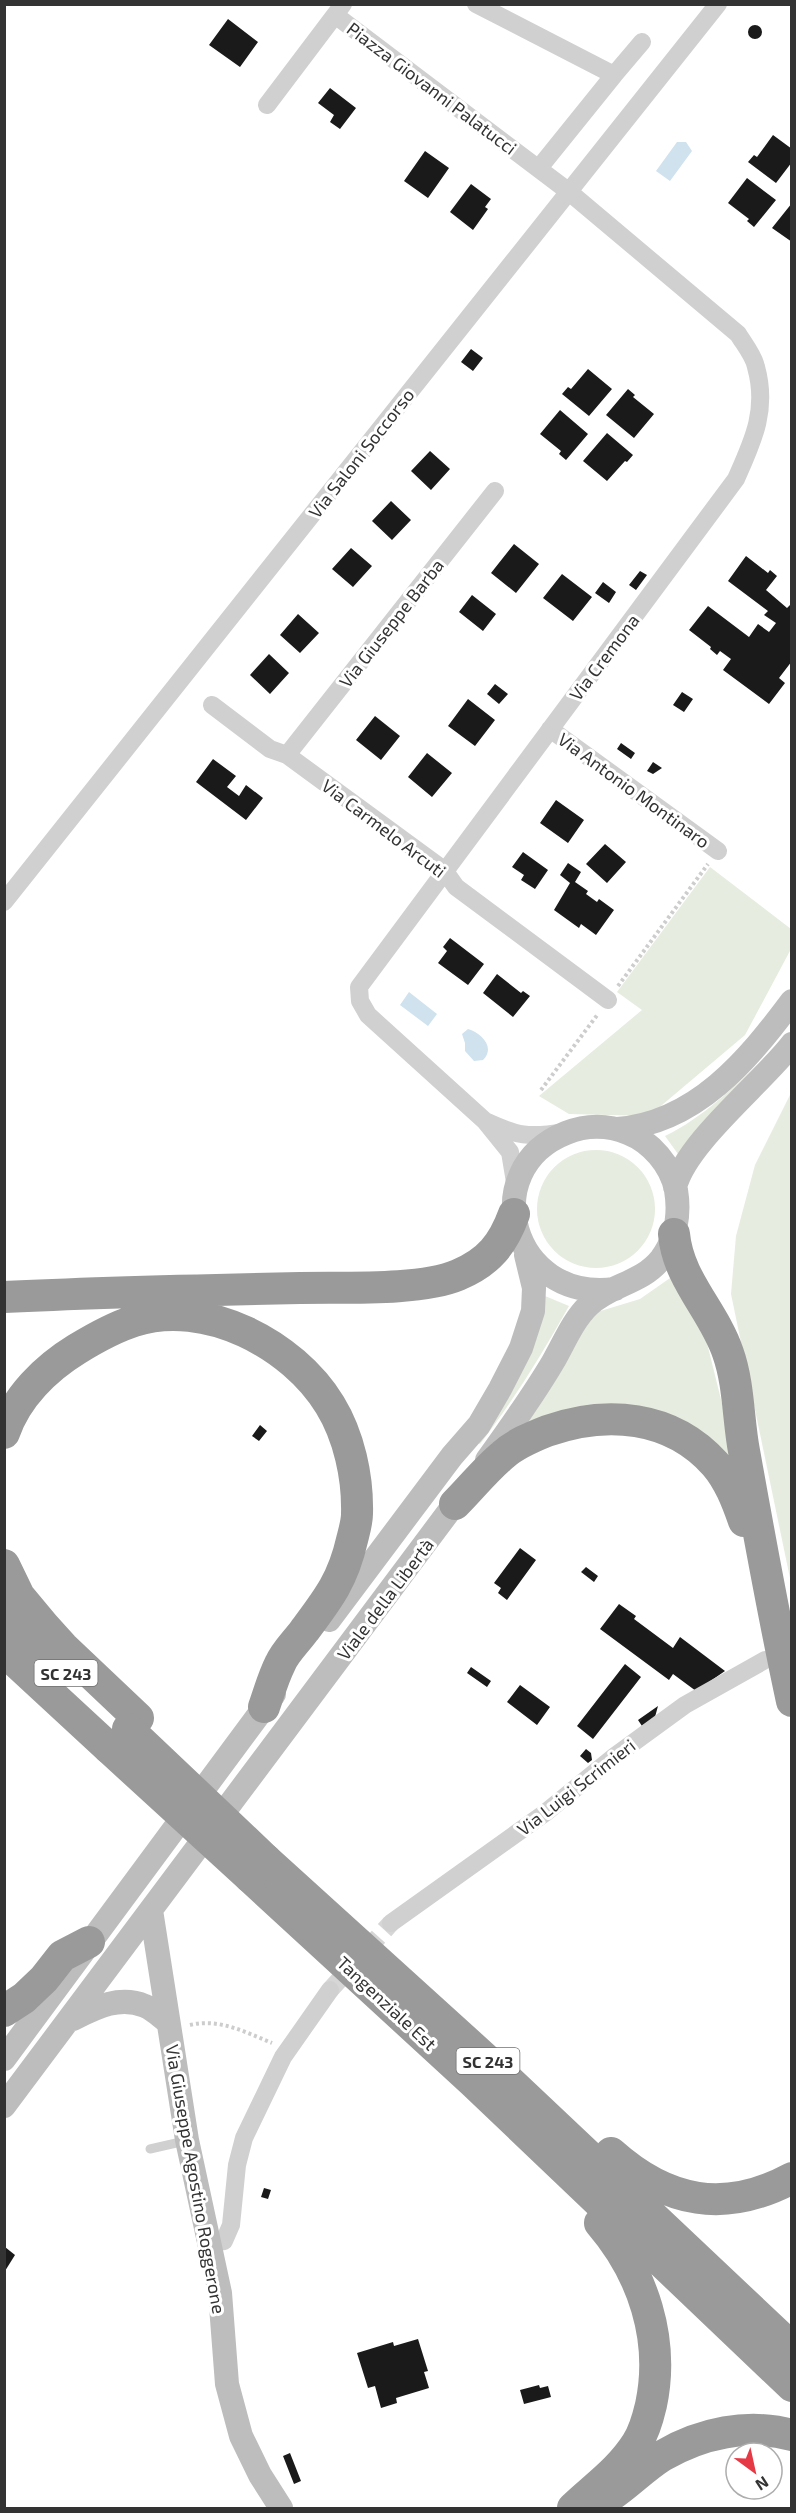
<svg xmlns="http://www.w3.org/2000/svg" width="796" height="2513" font-family="'Exo 2',sans-serif">
<rect width="100%" height="100%" fill="#fff"/>
<path fill="#e6ecdf" d="M710 867 791 929V949L745 1035 649 1116 569 1114 539 1096 642 1010 617 992Z
M765 1057 678 1154 665 1136C704 1117 734 1087 765 1057Z
M791 1093V1583L731 1294 736 1236 755 1165Z
M537 1209a59 59 0 1 1 118 0a59 59 0 1 1-118 0Z
M673 1276 703 1327 740 1476 695 1432H519L594 1313 640 1299Z
M545 1296 569 1306C542 1354 514 1400 480 1444L478 1443Z"/>
<path fill="#cfe2ee" d="M677 142H686L692 151 670 181 656 171Z
M409 992 437 1014 428 1026 400 1005Z
M468 1029C481 1033 496 1047 483 1060L474 1061 465 1051V1043L462 1034Z"/>
<path fill="#1a1a1a" d="M228 19 258 42 240 67 209 45Z
M748 32a7 7 0 1 1 14 0a7 7 0 1 1-14 0Z
M330 88 356 108 340 129 330 122 334 115 318 103Z
M773 135 792 149V162L776 183 748 162 754 155 757 157Z
M425 151 449 168 428 198 404 181Z
M747 178 776 200 754 227 747 221 749 219 728 203Z
M471 184 491 199 485 207 488 209 473 230 450 212Z
M792 203V242L772 228Z
M471 349 483 358 473 371 461 362Z
M588 369 612 389 589 416 562 394 568 387 571 389Z
M628 389 635 395 633 397 654 414 634 438 606 415Z
M560 410 588 434 566 460 559 454 561 451 540 434Z
M607 433 633 455 627 462 625 461 607 481 583 461Z
M430 451 450 469 431 490 411 471Z
M391 501 411 520 392 540 372 521Z
M514 544 539 564 516 593 491 573Z
M351 548 372 566 353 587 332 569Z
M746 556 768 573 770 570 777 576 766 590 787 608 790 605 792 606V661L779 678 785 683 769 704 723 670 731 659 720 651 717 655 710 649 711 647 689 630 708 606 749 637 758 624 769 632 776 623 764 615 768 611 728 581Z
M640 571 647 575 636 590 629 585Z
M562 574 592 597 573 621 543 598Z
M603 582 616 592 609 603 595 593Z
M472 595 496 614 483 631 459 612Z
M298 614 319 633 300 653 280 635Z
M269 654 289 673 270 694 250 675Z
M495 684 508 694 499 704 487 694Z
M682 692 693 699 684 712 673 705Z
M468 699 495 720 475 746 448 726Z
M375 716 400 736 381 760 356 740Z
M621 743 635 753 631 759 617 749Z
M427 753 452 773 432 797 408 777Z
M213 759 236 776 227 787 239 796 246 785 263 798 246 820 196 782Z
M653 762 662 768 653 774 647 771Z
M556 800 584 820 568 843 540 823Z
M605 844 626 862 607 883 586 864Z
M523 852 548 870 535 889 521 880 524 875 512 867Z
M568 863 581 872 575 882 588 891 586 894 597 902 599 899 614 910 596 935 581 924 579 928 554 910 570 883 560 875Z
M450 938 484 964 468 985 438 963 447 951 443 947Z
M497 974 521 993 523 991 530 996 513 1017 483 993Z
M260 1425 267 1431 259 1441 252 1436Z
M520 1548 536 1560 507 1600 498 1593 501 1588 494 1583Z
M586 1567 598 1576 594 1582 581 1572Z
M619 1604 636 1616 634 1619 673 1648 680 1637 725 1671 696 1691 673 1674 669 1680 600 1629Z
M625 1664 641 1677 593 1739 577 1726Z
M471 1667 491 1681 487 1687 467 1673Z
M520 1685 550 1707 537 1725 507 1702Z
M658 1706 655 1717 642 1726 638 1720Z
M586 1749 591 1753 592 1760 588 1763 580 1756Z
M264 2188 271 2190 268 2199 261 2197Z
M5 2247 15 2255 5 2271Z
M418 2339 428 2371 424 2372 429 2388 396 2398 397 2403 381 2408 375 2386 368 2388 357 2353 393 2342 394 2346Z
M539 2385 540 2388 548 2386 551 2397 524 2404 520 2390Z
M290 2453 301 2481 294 2484 283 2456Z"/>
<g fill="none" stroke-linecap="round" stroke-linejoin="round">
<path stroke="#d6d6d6" stroke-width="18" stroke-dasharray="18 9" stroke-linecap="butt" d="M330 1990 391 1923"/>
<path stroke="#cdcdcd" stroke-width="4" stroke-dasharray="3 3" stroke-linecap="butt" d="M618 986 708 864
M541 1090 598 1014
M190 2025C219 2018 245 2032 272 2043"/>
<path stroke="#d0d0d0" stroke-width="9" d="M150 2149 185 2141"/>
<path stroke="#d0d0d0" stroke-width="18" d="M343 4 335 15 568 191 738 334C744 344 754 356 756 367 768 410 753 441 736 479L359 987 360 1001 368 1015 485 1121
M476 4 614 75 539 168
M614 75 642 42
M267 105 335 15
M212 705 270 749 287 755 444 870 456 887 608 1000
M550 729 718 851
M287 755 495 491
M4 902 718 4
M516 1188 510 1152 485 1121C517 1136 529 1138 564 1132
M391 1923 545 1813 615 1756 685 1705 765 1660
M211 2243 224 2241 231 2225 237 2165 244 2138 283 2057 330 1990"/>
<path stroke="#bdbdbd" stroke-width="24" d="M617 1129C696 1123 748 1060 792 1001
M675 1187C686 1143 762 1083 792 1044
M487 1460C510 1428 533 1396 553 1362 564 1343 573 1320 589 1305 611 1284 641 1284 661 1259 676 1239 680 1214 676 1190 671 1165 651 1142 628 1133 608 1125 586 1125 566 1133 475 1169 511 1303 615 1289
M329 1620 452 1456 479 1425 500 1389 521 1348 533 1311 534 1288 526 1255
M151 1910 187 2140 220 2293 227 2384 241 2436 260 2475 281 2508
M73 2019C95 2008 119 1995 145 2006 153 2009 161 2017 168 2022
M4 2059 274 1694
M4 2106 465 1490"/>
<path stroke="#9a9a9a" stroke-width="32" d="M674 1234C678 1280 714 1311 728 1353 739 1384 738 1419 744 1451 759 1535 774 1618 792 1701
M4 1297C103 1292 201 1290 300 1288 343 1287 420 1291 458 1275 489 1262 503 1244 514 1214
M4 1433C16 1397 46 1368 77 1349 95 1338 115 1327 134 1321 205 1298 293 1344 330 1405 349 1436 358 1477 357 1514 357 1522 354 1532 352 1540 343 1580 328 1599 304 1631 296 1642 285 1652 280 1664 273 1678 269 1693 264 1707
M455 1504C471 1488 486 1469 503 1455 515 1444 532 1437 547 1431 606 1410 671 1415 715 1464 729 1480 737 1501 744 1521
M4 1565 19 1596 44 1626 63 1647 138 1718
M4 1617 49 1658
M4 1651 109 1748
M266 1860 491 2064 792 2348
M250 1877 473 2082 792 2386
M4 2011 24 1998 44 1979 62 1956 89 1942
M611 2153C667 2203 725 2214 792 2178
M610 2496C628 2484 643 2468 662 2456 701 2433 748 2423 792 2435
M573 2508C595 2487 620 2470 637 2443 644 2432 648 2418 651 2405 665 2339 643 2273 600 2223"/>
<path stroke="#9a9a9a" stroke-width="32" d="M128 1729 266 1860
M109 1748 250 1877"/>
</g>
<g text-anchor="middle" dominant-baseline="central" stroke-width="6" stroke-linejoin="round" paint-order="stroke">
<g fill="#fff" stroke="#707070" stroke-width="1.5">
<rect x="34.5" y="1660" width="63" height="26" rx="4.5"/>
<rect x="456.5" y="2048" width="63" height="26" rx="4.5"/>
</g>
<g font-size="16" font-weight="bold" fill="#333">
<text x="66" y="1673">SC 243</text>
<text x="488" y="2061">SC 243</text>
</g>
<g font-size="18" fill="#333" stroke="#fff">
<text transform="translate(432 88) rotate(37)">Piazza Giovanni Palatucci</text>
<text transform="translate(361 453) rotate(-52)">Via Saloni Soccorso</text>
<text transform="translate(391 623) rotate(-52)">Via Giuseppe Barba</text>
<text transform="translate(604 657) rotate(-53)">Via Cremona</text>
<text transform="translate(634 790) rotate(36)">Via Antonio Montinaro</text>
<text transform="translate(384 828) rotate(37)">Via Carmelo Arcuti</text>
<text transform="translate(385 1599) rotate(-53)">Viale della Libertà</text>
<text transform="translate(576 1787) rotate(-38)">Via Luigi Scrimieri</text>
<text transform="translate(387 2003) rotate(43)">Tangenziale Est</text>
<text transform="translate(196 2179) rotate(80)">Via Giuseppe Agostino Roggerone</text>
</g>
</g>
<rect width="796" height="2513" fill="none" stroke="#333333" stroke-width="12"/>
<g transform="translate(754 2471) rotate(147)"><circle r="28" fill="#ffffff" stroke="#adadad" stroke-width="1.5"/>
<path d="M0-4.5L10 22L0 15L-10 22Z" fill="#e63946"/>
<text y="-9" font-size="16" font-weight="bold" text-anchor="middle" fill="#333333">N</text>
</g>
</svg>
